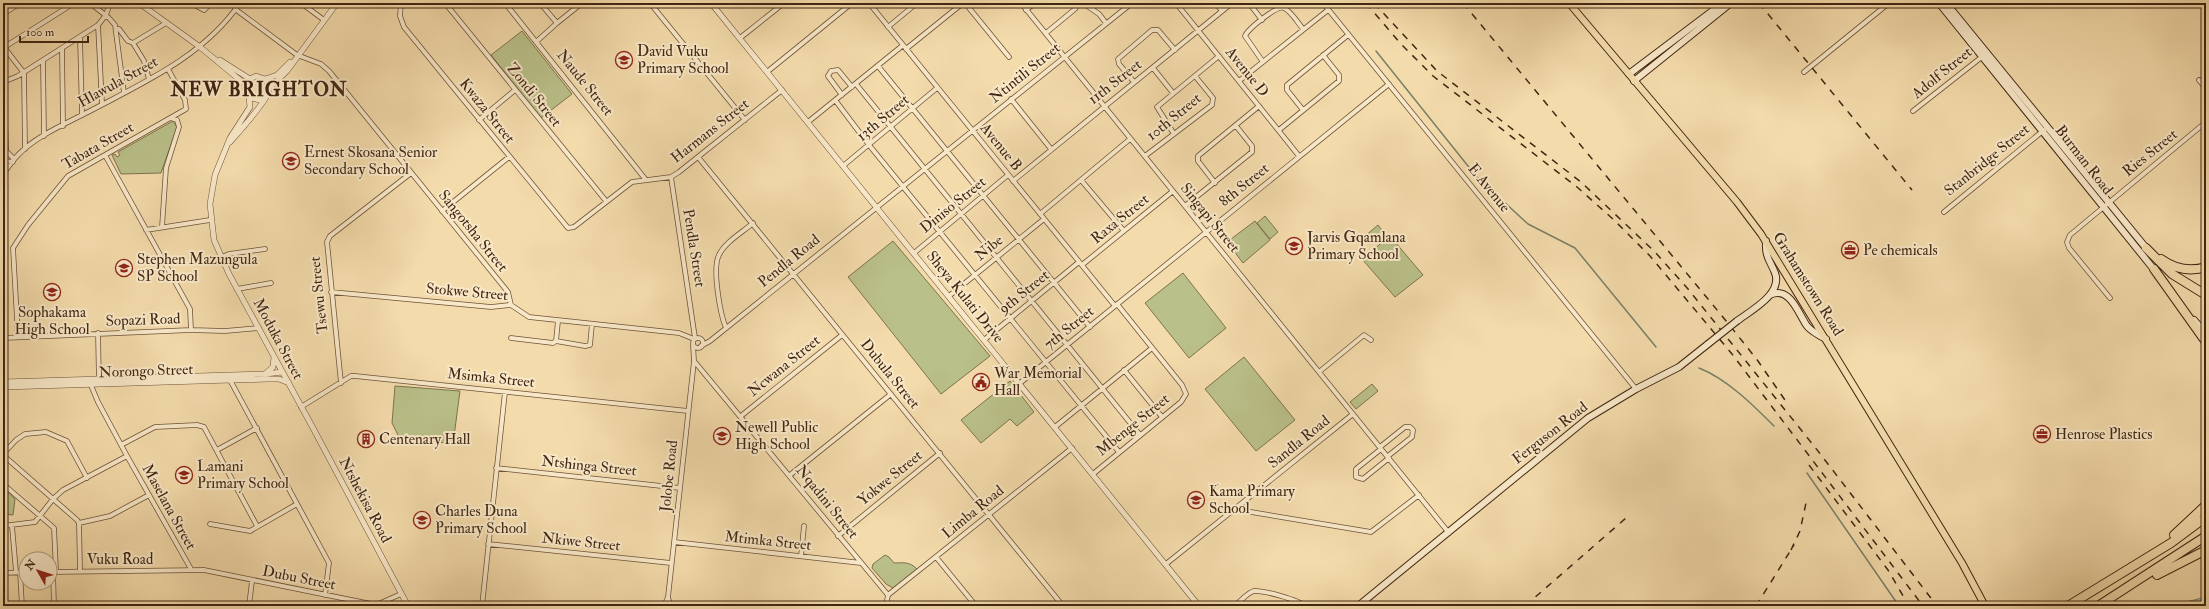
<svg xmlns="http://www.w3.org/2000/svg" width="2209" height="609" font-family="'IM FELL Double Pica',serif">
<rect width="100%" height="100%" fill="#f4dbab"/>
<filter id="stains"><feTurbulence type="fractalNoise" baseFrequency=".005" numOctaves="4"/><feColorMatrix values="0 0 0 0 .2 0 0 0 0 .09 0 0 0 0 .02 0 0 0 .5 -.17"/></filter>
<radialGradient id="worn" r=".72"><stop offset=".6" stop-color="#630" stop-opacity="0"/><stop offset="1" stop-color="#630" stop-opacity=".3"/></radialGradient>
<path fill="#bac089" stroke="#7d734e" d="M522 31 572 94 541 118 491 55Z
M173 121 177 127 161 173 121 174 112 155 115 154 117 157 120 155 118 152Z
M1265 216 1278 232 1270 239 1257 223Z
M1255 221 1270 240 1243 263 1227 242Z
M1378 225 1384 233 1369 244 1364 237Z
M1390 236 1423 275 1395 297 1362 259Z
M893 241 990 356 941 394 848 277Z
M1183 273 1226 328 1189 358 1145 303Z
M1244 357 1295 420 1256 451 1205 389Z
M1010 381 1034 412 1017 426 1010 419 981 443 961 420Z
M1372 384 1378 391 1356 409 1350 402Z
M395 386 460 391 453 444 399 437 392 423Z
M3 488 15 499 13 515 3 514Z
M885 555 889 557 894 563C903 563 909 561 917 569L893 588 886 584 872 568 873 564Z"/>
<path fill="#9dbca3" stroke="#788069" d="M2206 597V606H2168L2174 605Z"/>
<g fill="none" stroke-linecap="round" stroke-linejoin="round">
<path stroke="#788069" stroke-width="1.5" d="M1376 51 1476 176 1528 224 1575 248 1656 347
M1699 368C1727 379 1753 405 1774 426
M1807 473 1899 606"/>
<g stroke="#6d5339" stroke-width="5.5">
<path id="minor" d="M90 3 109 18 115 25 124 93
M191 3 204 10 211 3
M301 3 324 20
M401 3 400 16 404 27 568 228 574 227 632 182 671 177 679 172 782 90
M445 3 606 201
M505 3 646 180
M540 3 557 23 582 3
M650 3 745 120
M869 3 1115 306
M965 3 1009 57
M1021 3 1449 533
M1083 3 1099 14 1106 23
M1176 3 1299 156
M1216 3 1222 11
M1249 3 1262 20
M1323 3 1636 389
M235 9 297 55 321 64 329 71 508 292 511 305
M1092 9 1097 3
M1026 10 1035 3
M3 14 20 3
M98 25 102 104
M888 27 917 3
M116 29H119L128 41 133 43 166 23
M1046 33 1075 9 1078 3
M80 37 82 115
M740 38 784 3
M536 42 557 23
M133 43 144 61 149 79
M3 46 24 73 25 149
M3 48 74 3
M62 49 63 126
M906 49 963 3
M43 61 44 136
M1263 62 1245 36C1248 29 1277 5 1284 8 1291 11 1298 23 1303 29
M878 66 1090 327
M1153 68 1173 93
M767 72 852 3
M1804 72 1889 3
M2199 80 2206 89
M1239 81 1328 10
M3 82 18 76 98 25 106 15 110 3
M4 82 6 151 14 159
M1134 82 1119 64 1118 59 1152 30H1158L1175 50
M856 84 1140 435
M842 95 828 76 831 71 838 70 852 87
M1011 99 1051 149
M835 100 869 145 1119 452
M1303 110 1287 90V85L1348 35
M1913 111 1983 56
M479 120 515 90
M808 122 902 46
M1279 130 1339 81V75L1323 55
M1174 134 1157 107 1219 56
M105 155 190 309 191 330
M1145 156 1212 105 1213 98 1195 76
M698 157 1063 606
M3 161 13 162
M843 166 937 88
M3 174C8 168 12 161 18 155 36 136 65 124 88 112 143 83 204 56 240 3
M671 177 695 338
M1081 180 1124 231
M1013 181 1232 3
M1215 183 1198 161V156L1259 106
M1185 206 1252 152V146L1236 126
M442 211 509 157
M1944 212 2044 130
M1040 214 1130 139
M162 227 166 168 179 127 177 120 171 118
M146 230 210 220
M914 253 1008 175
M221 257 229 254 265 249
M1082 265 1173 191
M237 289 271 283
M331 292 491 307 511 305 529 317 679 333 694 339
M949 296 1044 219
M2110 298 2069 248 2067 242 2070 235 2206 122
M558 321 556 341 585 346 590 345 592 324
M726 328C720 314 712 268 719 255 725 242 743 232 753 223
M98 333 99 382
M18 337 13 248 28 225 68 176 186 109 185 100 168 69
M3 338 191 330 225 331 259 328
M511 338 553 343 556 341
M693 343a5 5 0 1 1 10 0a5 5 0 1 1-10 0Z
M984 340 1079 262
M701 346 710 341 1132 3
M694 361 888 595 886 606
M1124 370 1162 417
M1319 372 1364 335 1371 340
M230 380 329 563 325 595
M90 383 98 402 127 456 191 569
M341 383 327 242 330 236 411 173
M1020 383 1389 84
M301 407 351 376H355L688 411
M741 416 842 335
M1055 427 1152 348
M121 445 155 427 197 425 204 427 257 526
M1380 447 1405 427H1410L1413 430 1412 437 1388 456
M1381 449 1356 469V477L1363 479 1389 458
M217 450 257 428
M3 454 16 440 25 434 46 432 67 441 87 478
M3 455 77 520 79 523 80 571
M496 468 680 488
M1093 474 1181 402 1186 394 1182 385 1117 304
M790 475 891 394
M3 484 54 528 56 571
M1237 507 1245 511 1371 532 1419 495
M79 523 110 516 149 495
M210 524 250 531 297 504
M3 526 35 522 53 499 63 490 127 456
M12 526 16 572
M838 536 940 453
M674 542 861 563
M488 544 671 563
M801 556 804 526
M936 557 976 606
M1166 564 1353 414
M20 572 22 606
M50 572 204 570 376 605 401 594
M53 572 54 606
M3 573 26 572
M888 595 1072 448
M668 598 671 606
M249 606 252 581
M482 606 505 392
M664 606 668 597 694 361 693 345
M1234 606C1240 602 1248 592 1254 591 1263 590 1299 600 1305 606"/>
</g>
<g stroke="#6d5339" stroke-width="6">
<path id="tertiary" d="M139 3 200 47 246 85
M711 3 1199 606
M220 60 250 79
M265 79 277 75 290 62
M269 88 287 71 337 3
M249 97 250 107 230 138 215 175 210 204 214 240 229 274 313 428 408 606
M230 142C238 133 266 102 269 91 270 86 268 83 265 79L256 76 250 79 245 88 249 97 259 100 265 98
M266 374 282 372
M3 382 265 374 273 367 274 357
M3 387 267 379H279L289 383"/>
</g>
<g stroke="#402613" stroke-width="8">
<path id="secondary" d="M1939 3 2156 272
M1946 3 2146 248
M1629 74 1723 3
M1634 81 1731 3
M1770 295C1790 285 1799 315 1807 326 1812 332 1820 336 1826 339
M2194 320 2206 334
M1737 321C1750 311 1783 294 1775 273 1770 260 1765 258 1766 241
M1358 606 1588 418 1636 389 1679 367 1708 344"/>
</g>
<g stroke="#402613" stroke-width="8">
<path id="primary" d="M1569 3 1737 202 1761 234 1962 563 1985 606"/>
</g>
<g stroke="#402613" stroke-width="10">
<path id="motorway" d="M2146 248 2172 274 2206 295
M2161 259C2175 269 2190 272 2206 267
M2154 269 2206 342
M2174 535 2206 505
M2157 575 2206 550
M2068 606 2171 543 2206 517
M2098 606 2206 536"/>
</g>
<use href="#minor" stroke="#f8e8c8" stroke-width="4"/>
<use href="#tertiary" stroke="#f8e8c8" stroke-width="5"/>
<use href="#secondary" stroke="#f8e8c8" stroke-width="6"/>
<use href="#primary" stroke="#f4dbab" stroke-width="6"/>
<use href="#motorway" stroke="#f4dbab" stroke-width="8"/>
<path stroke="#402613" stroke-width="1.5" stroke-dasharray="7 7" stroke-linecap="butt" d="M1366 3 1400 43 1433 76 1577 187 1614 220 1650 256 1732 354 1923 606
M1374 3 1437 71 1581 182 1655 252 1688 289 1818 451 1937 606
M1463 3 1727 322 1758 361 1787 403
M1759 3 1912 190
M1809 465 1888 570 1909 606
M1791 550 1800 531 1806 503
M1525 606 1626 518
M1756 606 1794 545"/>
<g stroke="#402613" stroke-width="8" stroke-linecap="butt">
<path id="secondary-bridge" d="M1708 344 1737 321"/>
</g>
<use href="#secondary-bridge" stroke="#f8e8c8" stroke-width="6"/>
</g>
<defs>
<g id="school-ring" transform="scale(0.9)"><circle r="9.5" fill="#f8e8c8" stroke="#8f2418" stroke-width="1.5"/><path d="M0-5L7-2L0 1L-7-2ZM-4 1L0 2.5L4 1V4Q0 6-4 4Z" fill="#8f2418"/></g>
<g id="office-ring" transform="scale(0.9)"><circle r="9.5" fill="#f8e8c8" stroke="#8f2418" stroke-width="1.5"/><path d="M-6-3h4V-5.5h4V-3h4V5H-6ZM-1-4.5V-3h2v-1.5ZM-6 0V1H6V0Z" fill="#8f2418"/></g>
<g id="civic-ring" transform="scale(0.9)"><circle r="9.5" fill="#f8e8c8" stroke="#8f2418" stroke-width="1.5"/><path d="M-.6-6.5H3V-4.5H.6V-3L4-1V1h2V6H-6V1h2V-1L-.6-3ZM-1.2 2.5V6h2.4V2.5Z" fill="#8f2418"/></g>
<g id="building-ring" transform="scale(0.9)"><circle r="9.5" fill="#f8e8c8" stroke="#8f2418" stroke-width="1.5"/><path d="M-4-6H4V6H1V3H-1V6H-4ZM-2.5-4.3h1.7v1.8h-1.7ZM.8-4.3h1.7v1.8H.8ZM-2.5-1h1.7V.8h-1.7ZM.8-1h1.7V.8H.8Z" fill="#8f2418"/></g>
</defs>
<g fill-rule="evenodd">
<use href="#school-ring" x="624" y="60"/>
<use href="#school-ring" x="291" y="161"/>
<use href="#school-ring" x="1294" y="246"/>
<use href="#office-ring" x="1850" y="250"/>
<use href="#school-ring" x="124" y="268"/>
<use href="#school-ring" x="52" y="292"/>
<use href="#civic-ring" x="981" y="382"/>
<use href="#office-ring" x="2042" y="434"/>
<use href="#school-ring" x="722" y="436"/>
<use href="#building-ring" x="366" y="439"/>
<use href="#school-ring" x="184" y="475"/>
<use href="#school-ring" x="1196" y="500"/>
<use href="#school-ring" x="422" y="520"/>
</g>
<g text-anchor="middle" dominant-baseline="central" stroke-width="4" stroke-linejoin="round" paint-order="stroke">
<g font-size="15" fill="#402613" stroke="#f8e8c8" text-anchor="start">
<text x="637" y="51">David Vuku<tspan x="637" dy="17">Primary School</tspan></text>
<text x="304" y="152">Ernest Skosana Senior<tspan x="304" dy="17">Secondary School</tspan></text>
<text x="1307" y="237">Jarvis Gqamlana<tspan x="1307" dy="17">Primary School</tspan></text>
<text x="1863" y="250">Pe chemicals</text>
<text x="137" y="259">Stephen Mazungula<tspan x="137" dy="17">SP School</tspan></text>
<text x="52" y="312" text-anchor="middle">Sophakama<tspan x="52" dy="17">High School</tspan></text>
<text x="994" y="373">War Memorial<tspan x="994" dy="17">Hall</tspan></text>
<text x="735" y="427">Newell Public<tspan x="735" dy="17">High School</tspan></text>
<text x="2055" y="434">Henrose Plastics</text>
<text x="379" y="439">Centenary Hall</text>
<text x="197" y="466">Lamani<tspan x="197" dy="17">Primary School</tspan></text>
<text x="1209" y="491">Kama Primary<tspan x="1209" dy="17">School</tspan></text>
<text x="435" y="511">Charles Duna<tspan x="435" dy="17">Primary School</tspan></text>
</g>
<g font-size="15" fill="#402613" stroke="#f8e8c8">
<text transform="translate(1247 72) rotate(51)">Avenue D</text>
<text transform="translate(1025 73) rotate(-39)">Ntintili Street</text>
<text transform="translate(1942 73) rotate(-39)">Adolf Street</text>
<text transform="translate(118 82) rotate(-29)">Hlawula Street</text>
<text transform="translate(1115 82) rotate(-38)">11th Street</text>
<text transform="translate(585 83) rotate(51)">Naude Street</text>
<text transform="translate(534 95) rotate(51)">Zondi Street</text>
<text transform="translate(487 111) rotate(51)">Kwaza Street</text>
<text transform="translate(1174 117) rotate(-39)">10th Street</text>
<text transform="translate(883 118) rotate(-40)">13th Street</text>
<text transform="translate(710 131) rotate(-38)">Harmans Street</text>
<text transform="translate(98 146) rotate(-30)">Tabata Street</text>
<text transform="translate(1001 147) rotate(51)">Avenue B</text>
<text transform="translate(2150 153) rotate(-39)">Ries Street</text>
<text transform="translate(1987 160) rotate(-39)">Stanbridge Street</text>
<text transform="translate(2084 160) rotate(52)">Burman Road</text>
<text transform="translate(1244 185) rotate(-39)">8th Street</text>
<text transform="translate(1489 188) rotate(51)">E Avenue</text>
<text transform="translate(953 205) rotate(-39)">Diniso Street</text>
<text transform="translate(1210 218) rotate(51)">Singapi Street</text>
<text transform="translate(1120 219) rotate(-39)">Raxa Street</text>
<text transform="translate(473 231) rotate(51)">Sangotsha Street</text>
<text transform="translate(694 248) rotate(81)">Pendla Street</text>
<text transform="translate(989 248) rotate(-39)">Nibe</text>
<text transform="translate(789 261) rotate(-39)">Pendla Road</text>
<text transform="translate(1808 284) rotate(58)">Grahamstown Road</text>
<text transform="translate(467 292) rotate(5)">Stokwe Street</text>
<text transform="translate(1024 292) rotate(-39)">9th Street</text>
<text transform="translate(319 295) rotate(-96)">Tsewu Street</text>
<text transform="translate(965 297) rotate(51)">Sheya Kulati Drive</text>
<text transform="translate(143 320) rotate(-2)">Sopazi Road</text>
<text transform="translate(1069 328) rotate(-39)">7th Street</text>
<text transform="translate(278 339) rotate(62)">Moduka Street</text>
<text transform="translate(784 366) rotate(-39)">Ncwana Street</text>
<text transform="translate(146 371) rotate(-2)">Norongo Street</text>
<text transform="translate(890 374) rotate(51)">Dubula Street</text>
<text transform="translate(491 378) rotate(6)">Msimka Street</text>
<text transform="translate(1133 425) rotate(-39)">Mbenge Street</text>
<text transform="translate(1550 433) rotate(-38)">Ferguson Road</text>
<text transform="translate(1299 442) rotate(-39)">Sandla Road</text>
<text transform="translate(589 466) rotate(6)">Ntshinga Street</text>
<text transform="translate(669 476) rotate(-84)">Jolobe Road</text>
<text transform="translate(890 478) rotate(-39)">Yokwe Street</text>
<text transform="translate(365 500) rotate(62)">Ntshekisa Road</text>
<text transform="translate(827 502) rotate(51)">Nqadini Street</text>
<text transform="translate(169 507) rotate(61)">Maselana Street</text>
<text transform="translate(973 512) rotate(-39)">Limba Road</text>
<text transform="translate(768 541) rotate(6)">Mtimka Street</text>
<text transform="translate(581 542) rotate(6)">Nkiwe Street</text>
<text x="120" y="559">Vuku Road</text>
<text transform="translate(299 578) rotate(11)">Dubu Street</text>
</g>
<g font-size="19" font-weight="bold" letter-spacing="1" fill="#402613" stroke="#f8e8c8">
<text x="259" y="90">NEW BRIGHTON</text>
</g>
</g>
<rect width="2209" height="609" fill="none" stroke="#f4dbab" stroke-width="16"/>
<rect x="4" y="4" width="2201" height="601" fill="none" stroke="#402613" stroke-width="2"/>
<rect x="8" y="8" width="2193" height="593" fill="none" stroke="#402613"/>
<g transform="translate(38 571) rotate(309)"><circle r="19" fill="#f8e8c8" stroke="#ae9a80"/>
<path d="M0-3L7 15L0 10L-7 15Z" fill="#8f2418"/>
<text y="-6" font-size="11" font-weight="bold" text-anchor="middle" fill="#402613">N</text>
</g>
<path d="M20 36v6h68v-6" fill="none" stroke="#402613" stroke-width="2"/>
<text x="26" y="36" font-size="12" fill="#402613" stroke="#f8e8c8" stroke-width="3" paint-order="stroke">100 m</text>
<rect width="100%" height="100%" filter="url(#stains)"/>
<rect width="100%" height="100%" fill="url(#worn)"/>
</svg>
